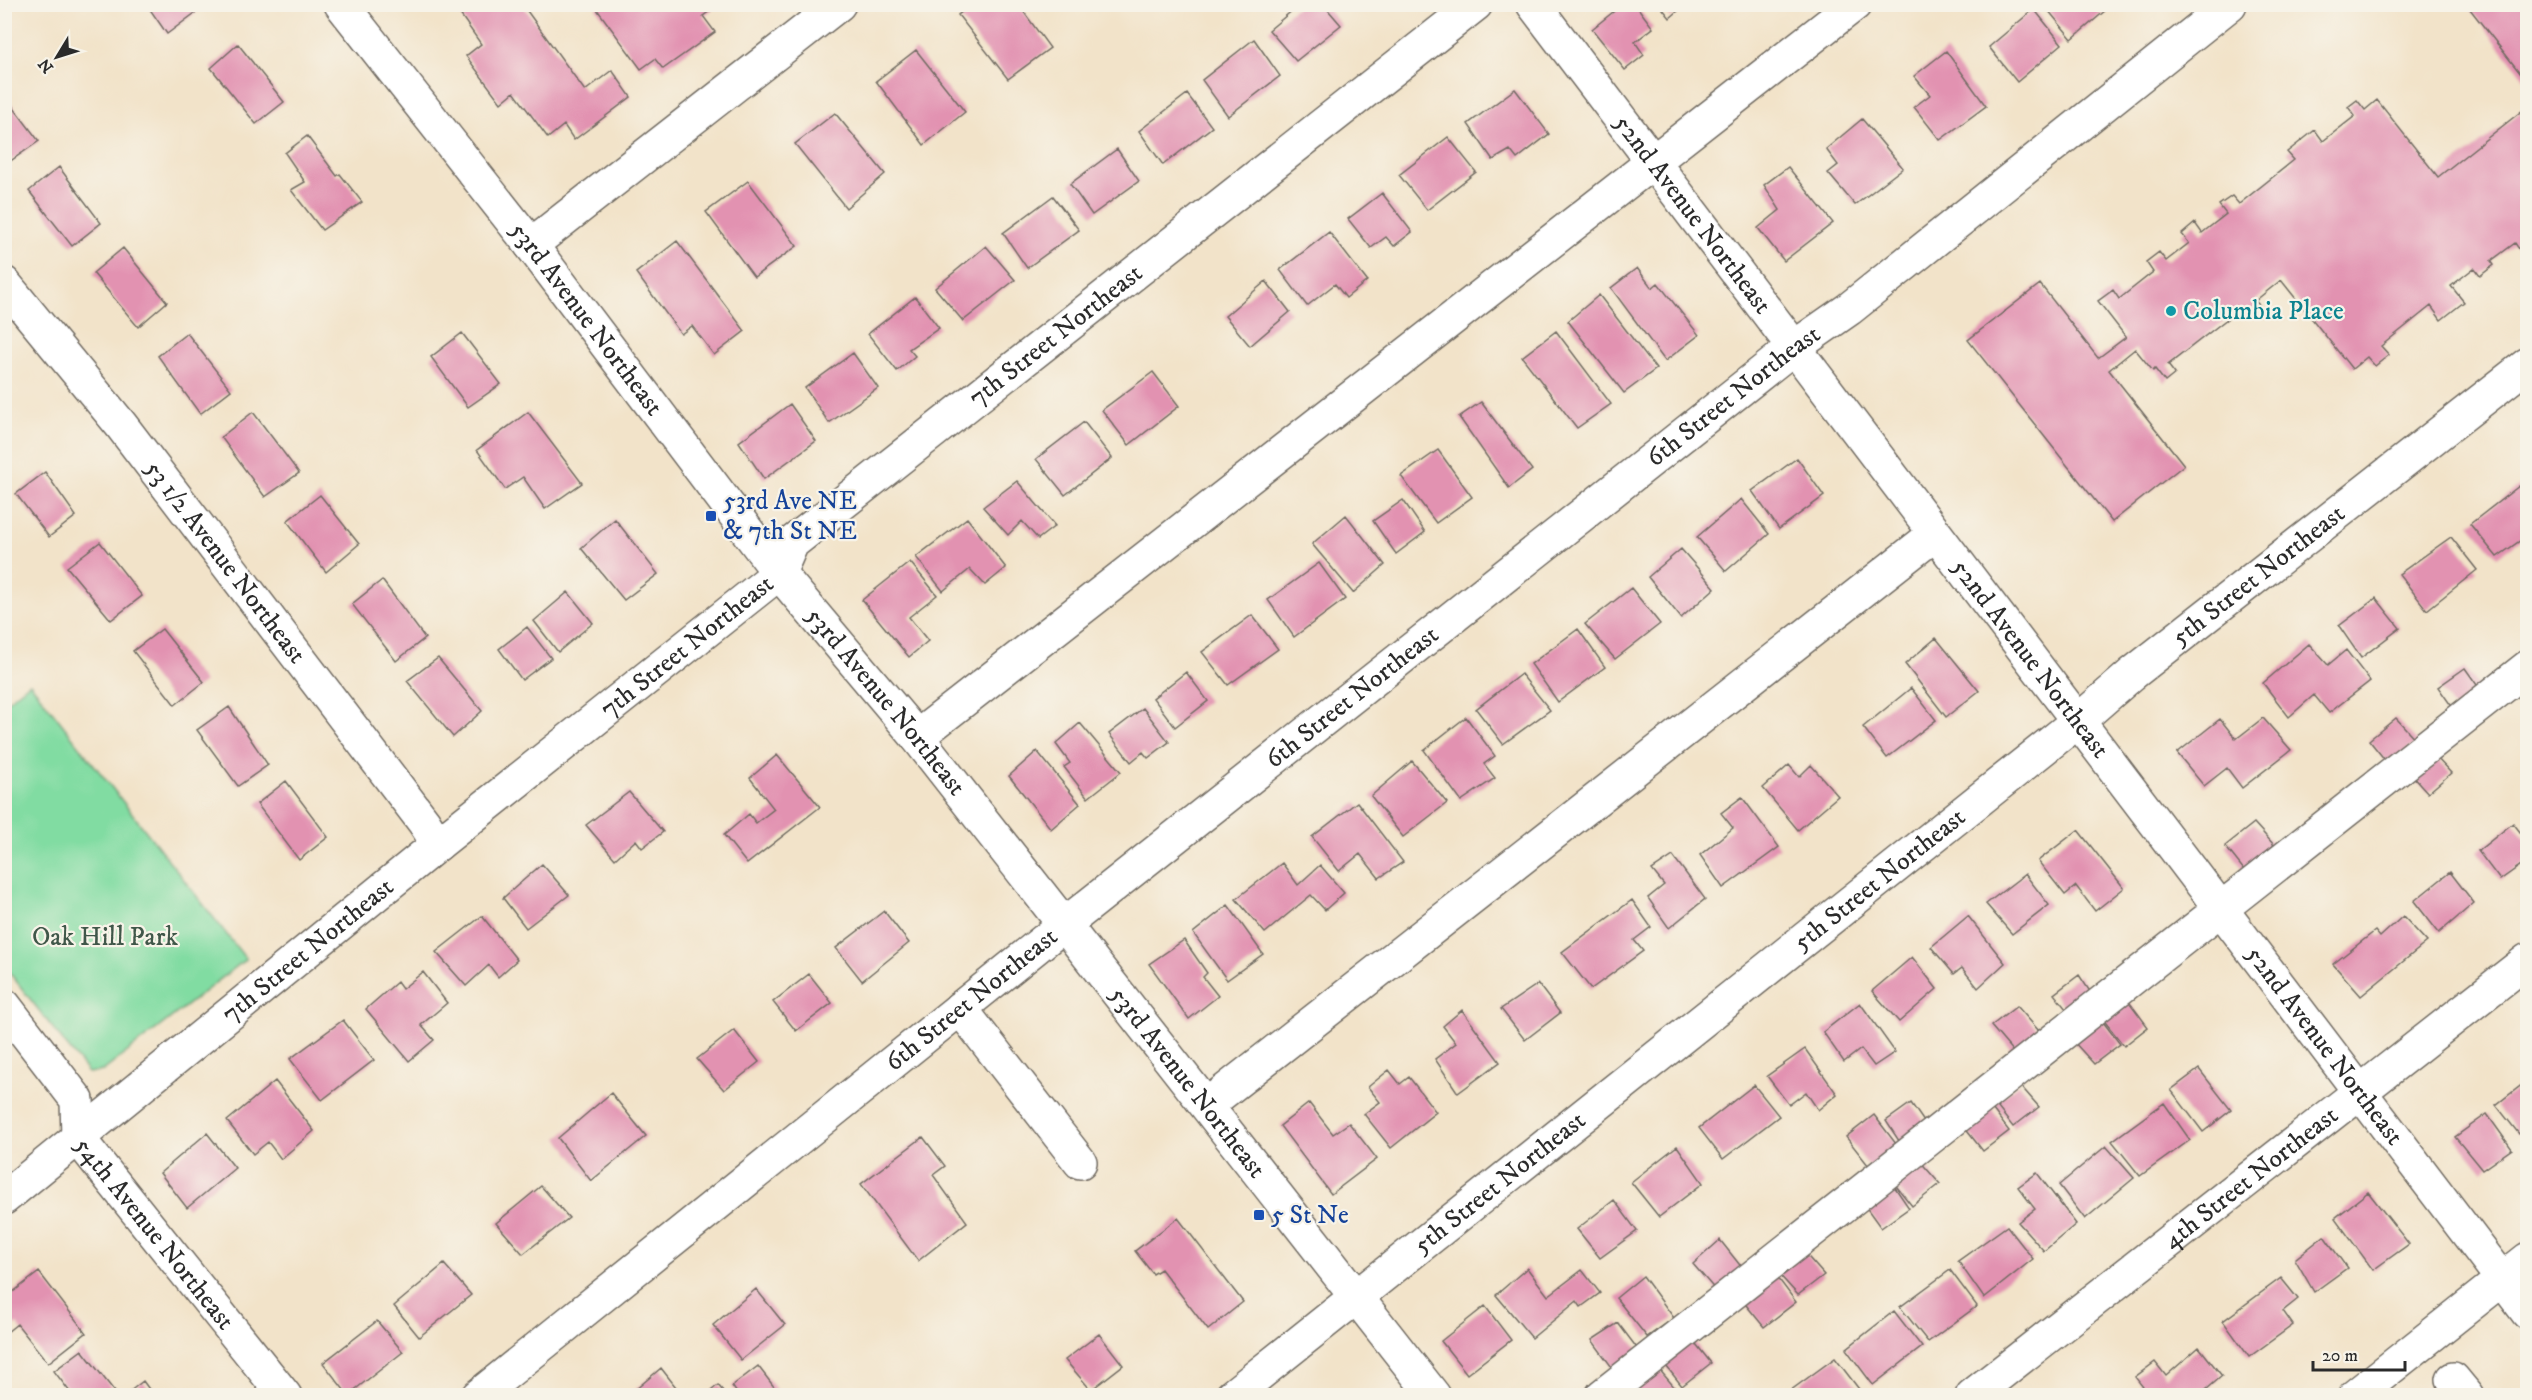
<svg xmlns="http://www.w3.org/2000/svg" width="2532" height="1400" font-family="'IM FELL DW Pica',serif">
<rect width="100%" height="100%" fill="#f7f3e8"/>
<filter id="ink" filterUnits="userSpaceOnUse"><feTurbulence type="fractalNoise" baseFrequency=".0167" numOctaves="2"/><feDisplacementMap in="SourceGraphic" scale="12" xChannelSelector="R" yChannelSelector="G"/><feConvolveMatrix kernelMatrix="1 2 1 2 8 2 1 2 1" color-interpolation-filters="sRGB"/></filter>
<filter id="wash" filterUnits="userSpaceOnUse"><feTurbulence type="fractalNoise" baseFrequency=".008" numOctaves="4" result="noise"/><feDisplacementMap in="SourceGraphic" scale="24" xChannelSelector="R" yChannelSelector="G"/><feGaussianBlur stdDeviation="1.35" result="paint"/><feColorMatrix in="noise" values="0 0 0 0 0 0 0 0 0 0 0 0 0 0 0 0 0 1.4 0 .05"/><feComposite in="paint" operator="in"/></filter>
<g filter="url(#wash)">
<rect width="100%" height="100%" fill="#f2e3c9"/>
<path fill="#81dca2" stroke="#568466" stroke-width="1.5" d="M30 683 246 959 103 1071 88 1073 5 967V703Z"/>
<g id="blocks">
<path fill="#e292b1" d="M154 4H207L167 34 149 8Z
M453 4H522L585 91 612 70 631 97 574 140 564 125 548 138 514 92 501 103 466 56 481 44Z
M601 4H637L639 7 643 4H720L703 16 715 32 663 69 655 59 641 69 596 8Z
M972 4H1018L1050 48 1008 79 958 15Z
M1300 4H1323L1341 25 1296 61 1269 30Z
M1623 4H1635L1653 28 1635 42 1644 55 1625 70 1592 29Z
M1659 4H1686L1670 18Z
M2043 4H2113L2072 39Z
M2466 4H2528V83Z
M2034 9 2062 44 2017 82 1989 47Z
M1254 39 1280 76 1228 116 1202 80Z
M238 44 284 102 256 124 211 68Z
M916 50 965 112 924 145 876 81Z
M1946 51 1986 106 1940 140 1914 107 1930 95 1914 76Z
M1515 89 1549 134 1517 159 1510 150 1493 160 1468 124Z
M1187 94 1212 127 1163 165 1139 131Z
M4 95 39 141 9 162 4 156Z
M2357 100 2365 110 2377 100 2438 177 2528 106V247L2521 252 2515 243 2491 261 2494 265 2480 276 2474 268 2451 286 2464 302 2441 320 2431 306 2381 346 2389 355 2375 366 2367 357 2352 369 2281 280 2255 301 2259 305 2246 315 2241 308 2168 365 2175 374 2165 382 2155 369 2153 371 2135 349 2109 370 2184 465 2112 522 1968 340 2040 284 2098 358 2126 337 2098 301 2113 290 2119 299 2153 272 2146 262 2159 252 2166 261 2189 243 2182 234 2195 223 2202 233 2226 214 2219 205 2232 196 2239 204 2294 160 2287 152 2315 130 2323 141 2355 116 2348 107Z
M835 113 885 174 846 208 795 144Z
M1862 119 1903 168 1855 205 1828 173 1838 165 1826 149Z
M307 136 337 176 340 174 362 202 322 230 291 190 305 182 285 153Z
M1448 137 1476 172 1427 210 1399 175Z
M1117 149 1139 181 1092 215 1070 184Z
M59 167 101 223 72 246 29 191Z
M1788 167 1833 223 1784 261 1758 228 1780 210 1764 185Z
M748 181 797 246 754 277 706 212Z
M1382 193 1412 232 1394 246 1386 237 1371 248 1348 219Z
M1053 196 1079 230 1027 268 1003 233Z
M1329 232 1367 281 1346 298 1335 284 1307 306 1280 270Z
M677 241 745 331 714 355 692 326 681 334 636 273Z
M986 246 1015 280 963 321 935 288Z
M123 248 167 302 138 327 93 273Z
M1637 268 1652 288 1658 283 1699 335 1665 361 1611 288Z
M1266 281 1290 312 1250 346 1225 316Z
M1599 295 1656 369 1624 393 1568 321Z
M915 297 939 328 909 349 915 356 897 371 868 334Z
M1556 331 1611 404 1577 428 1522 357Z
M187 333 231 390 200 414 158 356Z
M462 333 501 384 468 407 431 357Z
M853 353 878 388 829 423 805 388Z
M1153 372 1179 406 1129 445 1102 410Z
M1481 402 1532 470 1509 488 1459 417Z
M790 404 816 441 764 479 739 442Z
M253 412 299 473 265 497 221 437Z
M528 412 582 483 545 509 523 477 505 489 477 450Z
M1084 422 1112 458 1065 495 1036 459Z
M1438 450 1472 497 1436 523 1401 476Z
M1797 458 1824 496 1779 529 1752 491Z
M45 472 76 516 49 537 16 494Z
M1017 481 1055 526 1038 539 1022 521 1008 535 983 507Z
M2519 486 2528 497V535L2497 557 2470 524Z
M320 495 359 544 326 572 287 521Z
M1741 499 1769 534 1726 571 1697 537Z
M1403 500 1425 532 1396 554 1373 521Z
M1346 515 1385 565 1353 593 1312 544Z
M967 518 1006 568 985 585 970 569 943 591 916 557Z
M615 519 658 574 624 600 581 548Z
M2451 537 2477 570 2427 610 2399 574Z
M100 542 142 596 111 620 67 567Z
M1681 549 1715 588 1681 618 1648 577Z
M910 562 937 595 909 617 928 641 909 657 862 600Z
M1319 563 1345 599 1294 637 1268 600Z
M382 580 425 638 396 661 352 604Z
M1631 588 1660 624 1615 659 1585 624Z
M568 592 593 623 558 652 534 621Z
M2376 598 2400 628 2361 658 2339 626Z
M1252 615 1278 649 1228 685 1202 652Z
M527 627 551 658 522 680 499 649Z
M162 629 204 682 175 705 133 651Z
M1578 629 1605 667 1558 702 1531 664Z
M1936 638 1979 691 1946 717 1905 664Z
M2309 644 2328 665 2346 650 2370 681 2329 713 2314 695 2289 717 2263 683Z
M438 658 482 711 453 737 407 681Z
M2465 668 2482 692 2455 711 2438 687Z
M1186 672 1208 701 1175 727 1153 698Z
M1521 674 1550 710 1503 744 1476 709Z
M1911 688 1936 720 1887 758 1863 727Z
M229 707 268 765 238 786 197 730Z
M1143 708 1169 742 1148 758 1143 752 1131 762 1109 734Z
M1466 717 1495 756 1484 764 1495 778 1461 801 1424 750Z
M2263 718 2291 750 2242 788 2227 768 2204 786 2177 753 2220 719 2236 739Z
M2396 718 2418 742 2389 765 2369 740Z
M1080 723 1121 772 1088 798 1064 767 1070 763 1056 744Z
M1037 751 1080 804 1051 829 1009 776Z
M777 755 820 807 747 864 724 835 749 814 756 823 774 809 750 778Z
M2435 756 2451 773 2428 793 2411 774Z
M1412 761 1447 803 1403 837 1371 796Z
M1789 765 1799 777 1811 765 1838 796 1798 830 1763 788Z
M286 781 328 837 299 860 257 804Z
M629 792 663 832 642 848 636 840 615 859 586 825Z
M1742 797 1779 847 1723 888 1700 855 1733 828 1721 813Z
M1357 802 1403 862 1379 878 1360 854 1339 871 1312 837Z
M2254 823 2274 845 2244 870 2225 846Z
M2513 823 2528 842V860L2500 880 2478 851Z
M2078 830 2124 888 2095 911 2076 886 2065 895 2038 861Z
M1673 856 1705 899 1669 928 1648 898 1664 885 1652 870Z
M1282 863 1298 885 1320 865 1344 893 1325 910 1311 895 1265 933 1236 899Z
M542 864 569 895 526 928 503 898Z
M2450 872 2474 903 2439 933 2414 901Z
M2025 874 2049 905 2012 934 1986 904Z
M1632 900 1651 927 1634 940 1643 951 1591 989 1562 952Z
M1228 905 1263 954 1227 980 1193 933Z
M884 911 909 943 862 981 836 948Z
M482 916 517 960 498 977 489 965 466 986 436 952Z
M1968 916 2005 963 1978 988 1962 968 1954 974 1931 947Z
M2403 916 2427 942 2361 996 2333 964 2375 931 2380 937Z
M1184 940 1207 973 1203 977 1218 996 1189 1019 1149 964Z
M1912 957 1937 989 1899 1022 1872 991Z
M423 972 447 1003 421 1025 434 1040 409 1061 366 1009 397 982 402 989Z
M809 974 832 1003 796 1031 773 1002Z
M2079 975 2093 996 2070 1014 2054 994Z
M1538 984 1560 1013 1525 1040 1501 1009Z
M2127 999 2148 1027 2124 1046 2102 1018Z
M1860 1003 1895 1052 1874 1066 1861 1049 1844 1062 1823 1032Z
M2017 1006 2039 1031 2014 1053 1991 1026Z
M1462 1010 1500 1062 1458 1093 1435 1059 1456 1043 1443 1026Z
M2100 1018 2120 1044 2094 1064 2073 1041Z
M343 1020 374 1060 322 1100 290 1059Z
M734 1030 759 1062 724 1090 697 1059Z
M1805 1049 1837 1094 1818 1110 1806 1092 1789 1105 1767 1076Z
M2199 1069 2231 1110 2203 1132 2171 1090Z
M1389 1070 1400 1084 1409 1077 1436 1112 1391 1148 1364 1114 1380 1102 1368 1087Z
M2528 1080V1127L2519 1134 2496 1105Z
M275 1081 314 1131 281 1159 268 1142 253 1154 227 1121Z
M2019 1084 2039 1107 2013 1127 1994 1103Z
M1754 1085 1779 1116 1723 1159 1699 1128Z
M611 1093 646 1136 591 1181 558 1138Z
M1309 1103 1333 1134 1349 1123 1377 1159 1331 1194 1280 1126Z
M1911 1103 1929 1129 1903 1147 1886 1121Z
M2164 1103 2190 1140 2140 1176 2112 1141Z
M1990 1106 2009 1131 1983 1151 1964 1127Z
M2487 1114 2512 1149 2482 1170 2455 1137Z
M1874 1115 1900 1149 1872 1170 1846 1137Z
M207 1133 235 1168 187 1208 160 1173Z
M923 1137 945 1166 933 1175 967 1222 918 1261 861 1184Z
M1677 1146 1703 1183 1659 1217 1631 1182Z
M2106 1146 2134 1178 2085 1219 2059 1185Z
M1918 1159 1940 1184 1912 1206 1893 1182Z
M2037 1173 2076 1224 2044 1251 2018 1222 2035 1209 2018 1187Z
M1892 1183 1909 1208 1881 1228 1863 1203Z
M541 1186 569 1218 523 1254 496 1223Z
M2368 1192 2409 1244 2373 1270 2335 1218Z
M1614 1200 1637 1231 1600 1258 1577 1229Z
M1178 1218 1243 1302 1208 1330 1161 1269 1153 1274 1135 1251Z
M2007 1226 2033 1259 1984 1298 1958 1261Z
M2324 1236 2347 1268 2314 1292 2295 1259Z
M1720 1240 1743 1269 1717 1292 1693 1264Z
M1802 1250 1824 1275 1798 1295 1776 1271Z
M444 1264 471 1295 419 1337 394 1306Z
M1527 1268 1548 1296 1582 1270 1600 1293 1581 1307 1577 1301 1532 1338 1496 1295Z
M1950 1270 1977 1306 1928 1342 1900 1307Z
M39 1272 86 1333 48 1363 17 1324 7 1332 4 1329V1299Z
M1775 1274 1796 1302 1764 1327 1742 1300Z
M1643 1276 1674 1318 1647 1337 1616 1298Z
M2281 1278 2298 1299 2283 1311 2293 1325 2249 1357 2223 1321Z
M756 1289 785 1325 741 1360 713 1325Z
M1485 1306 1511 1340 1467 1374 1441 1341Z
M1894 1311 1922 1347 1873 1385 1846 1349Z
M377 1321 403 1352 348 1395 323 1363Z
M1618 1323 1640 1352 1614 1370 1592 1340Z
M1099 1334 1123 1365 1091 1390 1065 1360Z
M1692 1339 1711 1363 1682 1386 1663 1362Z
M2199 1347 2222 1376 2199 1396H2150L2135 1377 2155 1362 2166 1376Z
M82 1350 115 1392 111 1396H73L54 1371Z
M1835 1358 1862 1393 1859 1396H1783Z
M758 1366 781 1396H739L732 1386Z
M661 1368 683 1396H628Z
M1658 1368 1682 1396H1641L1634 1387Z
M143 1381 154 1396H124Z
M718 1385 727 1396H705Z"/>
</g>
</g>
<g filter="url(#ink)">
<use href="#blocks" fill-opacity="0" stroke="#716b62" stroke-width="1.5"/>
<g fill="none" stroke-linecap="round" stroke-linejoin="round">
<g stroke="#716b62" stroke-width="36">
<g id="minor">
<path id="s1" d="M341 4 531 245 779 573 917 737 1434 1396"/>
<path id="s2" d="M1533 4 2528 1313"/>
<path d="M531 245 839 4"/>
<path id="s3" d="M4 283 121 425 424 822 438 844"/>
<path d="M917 737 1855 4"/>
<path id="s4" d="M4 1005 77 1100 78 1138 285 1396"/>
<path d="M960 1008 1080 1162"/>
<path d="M1207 1105 1935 534"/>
<path id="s5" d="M4 1198 438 844 779 573 792 543 1476 4"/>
<path d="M2453 1379 2467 1396"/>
<path id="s6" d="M478 1396 1065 924 1793 348 1849 309 2230 4"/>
<path id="s7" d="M1232 1396 2078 721 2132 674 2528 364"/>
<path d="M1602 1396 2528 667"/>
<path id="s8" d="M1972 1396 2528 960"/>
<path d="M2355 1396 2528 1259"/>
</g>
</g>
<use href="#minor" stroke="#fff" stroke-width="33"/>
</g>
</g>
<circle fill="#0f9aa8" stroke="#f7f3e8" stroke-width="2" cx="2171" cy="311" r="6"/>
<g fill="#1a4fb4" stroke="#f7f3e8" stroke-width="2">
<rect x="705" y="510" width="12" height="12" rx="3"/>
<rect x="1253" y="1209" width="12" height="12" rx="3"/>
</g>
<g text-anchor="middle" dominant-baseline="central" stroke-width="4.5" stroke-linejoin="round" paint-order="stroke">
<g font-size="26" fill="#2b2b2b" stroke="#f7f3e8">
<text stroke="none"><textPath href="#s2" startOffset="264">52nd Avenue Northeast</textPath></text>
<text stroke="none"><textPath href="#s1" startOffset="399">53rd Avenue Northeast</textPath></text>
<text stroke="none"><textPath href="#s5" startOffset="1364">7th Street Northeast</textPath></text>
<text stroke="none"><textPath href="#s6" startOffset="1605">6th Street Northeast</textPath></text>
<text stroke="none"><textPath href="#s3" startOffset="356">53 1/2 Avenue Northeast</textPath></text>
<text stroke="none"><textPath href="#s7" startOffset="1314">5th Street Northeast</textPath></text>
<text stroke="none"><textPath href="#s5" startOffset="878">7th Street Northeast</textPath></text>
<text stroke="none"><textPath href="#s2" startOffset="822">52nd Avenue Northeast</textPath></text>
<text stroke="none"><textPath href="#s6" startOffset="1119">6th Street Northeast</textPath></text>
<text stroke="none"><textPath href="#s1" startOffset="885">53rd Avenue Northeast</textPath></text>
<text stroke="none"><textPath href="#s7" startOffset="828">5th Street Northeast</textPath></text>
<text stroke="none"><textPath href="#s5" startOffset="392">7th Street Northeast</textPath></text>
<text stroke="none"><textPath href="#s6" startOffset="633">6th Street Northeast</textPath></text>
<text stroke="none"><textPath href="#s2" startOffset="1308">52nd Avenue Northeast</textPath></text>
<text stroke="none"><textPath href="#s1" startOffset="1371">53rd Avenue Northeast</textPath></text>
<text stroke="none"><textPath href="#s8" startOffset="354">4th Street Northeast</textPath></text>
<text stroke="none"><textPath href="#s7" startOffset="342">5th Street Northeast</textPath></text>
<text stroke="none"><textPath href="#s4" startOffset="280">54th Avenue Northeast</textPath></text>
</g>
<g font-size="26" fill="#0d838f" stroke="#f7f3e8" text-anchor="start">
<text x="2183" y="311">Columbia Place</text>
</g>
<g font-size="26" fill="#164399" stroke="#f7f3e8" text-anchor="start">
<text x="723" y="501">53rd Ave NE<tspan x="723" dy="30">&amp; 7th St NE</tspan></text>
<text x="1271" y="1215">5 St Ne</text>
</g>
<g font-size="26" fill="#405749" stroke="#f7f3e8">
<text x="105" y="937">Oak Hill Park</text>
</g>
</g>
<rect width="2532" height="1400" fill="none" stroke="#f7f3e8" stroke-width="24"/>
<g transform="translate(57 57) rotate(232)" stroke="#f7f3e8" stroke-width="4.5" paint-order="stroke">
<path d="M0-4.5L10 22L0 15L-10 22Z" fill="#2b2b2b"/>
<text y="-9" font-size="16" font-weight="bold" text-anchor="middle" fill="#2b2b2b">N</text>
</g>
<path d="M2313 1361v9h92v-9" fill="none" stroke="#2b2b2b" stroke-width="3"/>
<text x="2322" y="1361" font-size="18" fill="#2b2b2b" stroke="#f7f3e8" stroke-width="4.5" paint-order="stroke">20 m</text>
</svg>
